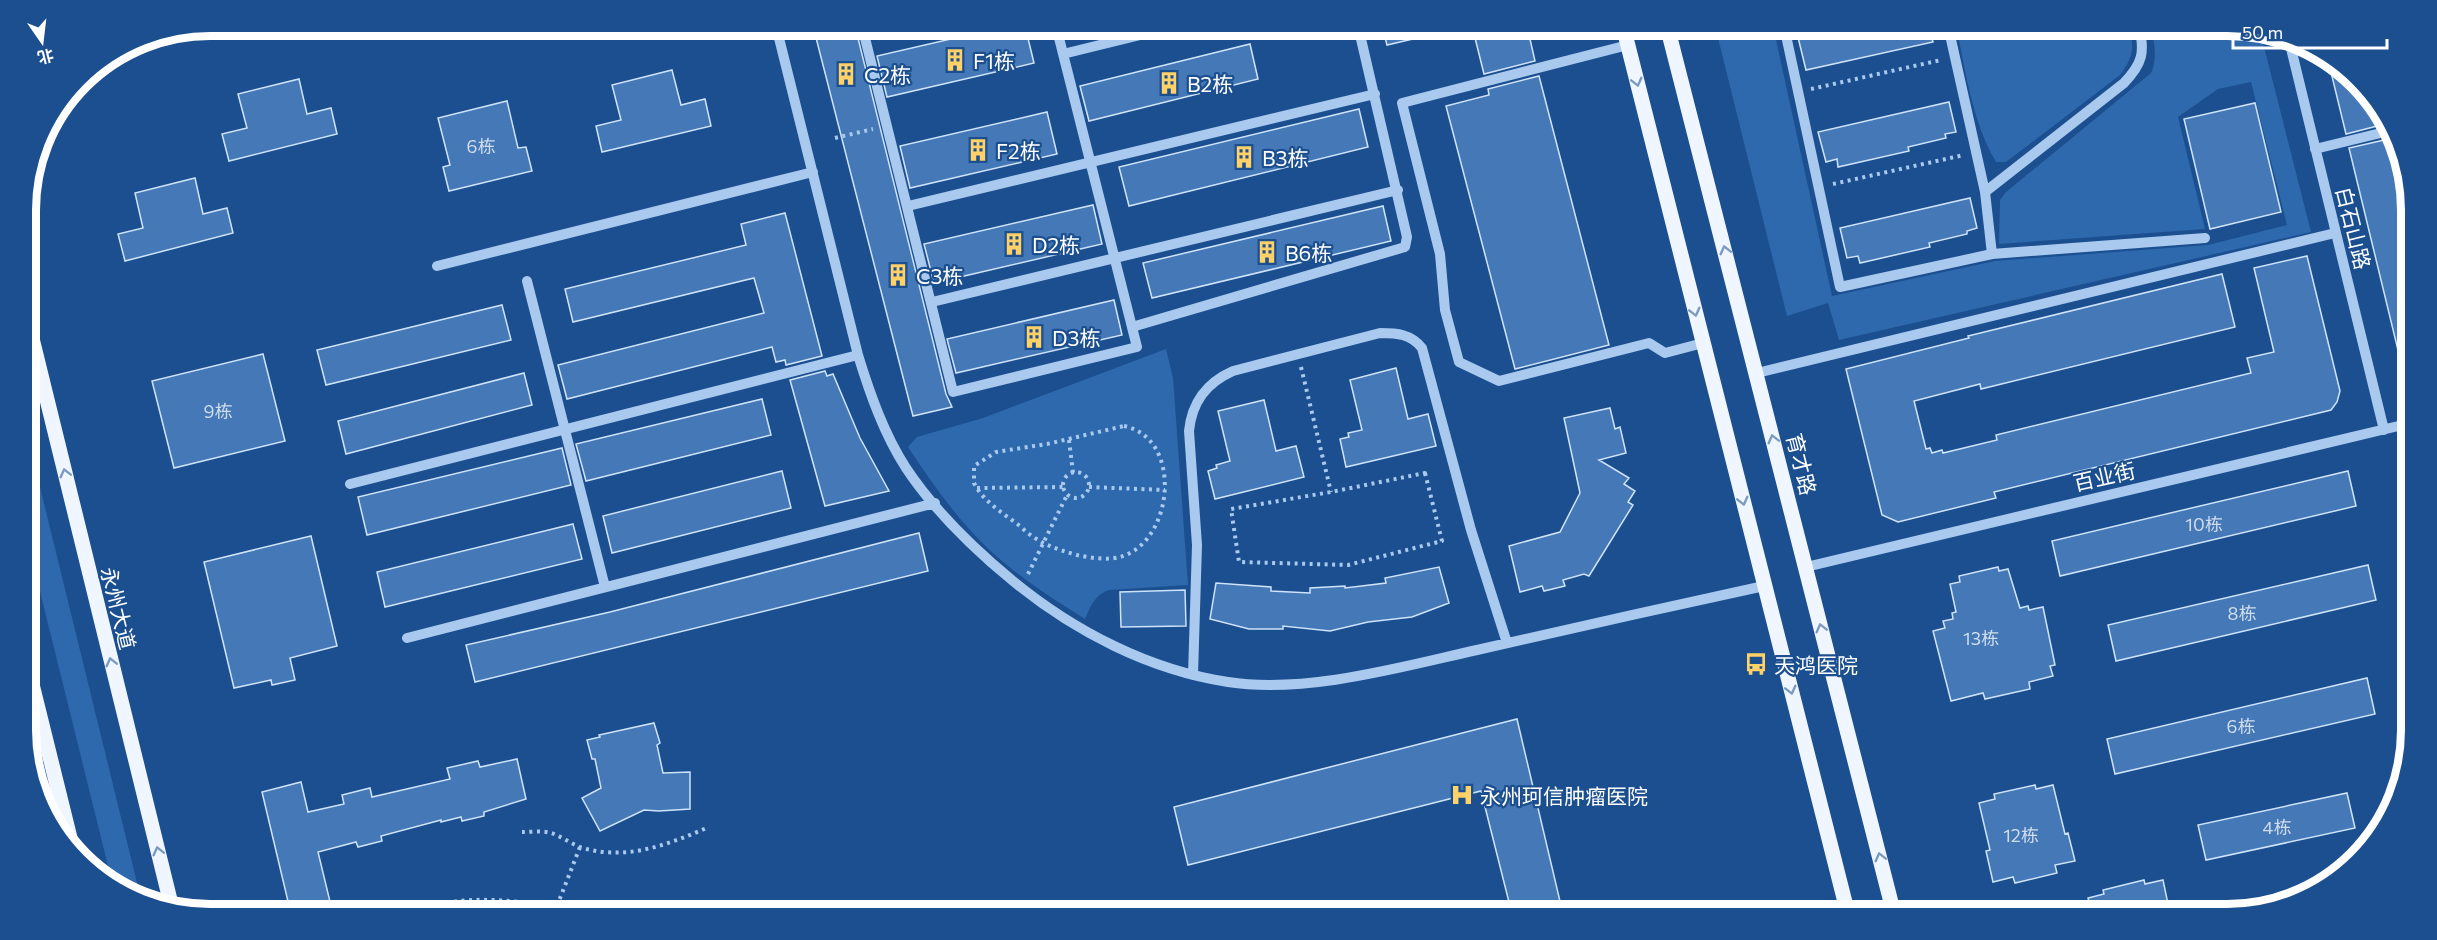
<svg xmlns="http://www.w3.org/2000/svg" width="2437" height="940" font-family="Commissioner,'Noto Sans SC',sans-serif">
<rect width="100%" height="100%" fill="#1b4f8f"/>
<path fill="#2e69ad" d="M1715 26H1773L1832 296 1995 261 2208 245 2287 225 2251 82 2218 89 2178 117 2205 229 1999 244 2000 200 2006 192 2151 73C2158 57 2154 42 2151 26H2227L2260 31 2311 232 1839 340 1828 303 1787 316Z
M1956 26H2129C2134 49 2134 56 2120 75L2006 162H1996C1972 121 1966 72 1956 26Z
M1166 349 1173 378 1188 585 1109 590C1095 595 1091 605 1085 619 1056 601 1028 583 1002 561 964 529 935 488 908 447L917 437 983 418Z
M27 434 141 899 111 878 28 543Z"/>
<path fill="#4478b7" stroke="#cfe3fa" stroke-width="1.5" d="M813 26H855L946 394 952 407 913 416Z
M1007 26H1025L1034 63 887 97 877 56Z
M1382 26H1442L1443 32 1387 45Z
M1472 26H1527L1535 61 1484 74Z
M1811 26H1929L1933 42 1806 70 1796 29Z
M1250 44 1258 79 1089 121 1080 86Z
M2329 64 2366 88 2389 123 2346 134Z
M672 70 681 105 705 99 711 126 602 152 596 126 621 120 612 85Z
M1539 76 1609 345 1515 369 1446 106 1489 95 1488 89Z
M299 79 307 114 331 108 337 134 229 161 222 134 247 128 238 94Z
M507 101 518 148 526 147 532 171 449 191 443 167 450 165 438 118Z
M1949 102 1956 132 1945 134 1946 138 1908 147 1909 151 1838 167 1837 159 1826 162 1818 132Z
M2255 103 2281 212 2210 229 2184 119Z
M1359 109 1368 147 1129 206 1119 167Z
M1047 112 1057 154 910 188 900 146Z
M2393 138 2398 159 2402 158 2410 185V192L2406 193 2410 208V374L2404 375 2349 148Z
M195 178 203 214 227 208 233 233 125 261 118 234 143 228 135 193Z
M1970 198 1977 228 1967 231V234L1929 243 1930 247 1860 263 1858 256 1847 258 1840 228Z
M1093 205 1102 244 934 283 924 244Z
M1383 206 1391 241 1152 298 1143 263Z
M785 213 822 356 786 365 785 360 776 362 772 347 567 399 558 365 764 313 754 278 573 322 565 289 746 245 741 224Z
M2307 256 2340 391 2337 402 2331 410 1994 492 1996 498 1898 522 1882 515 1846 369 1969 338 1968 336 2222 274 2235 327 1981 389 1980 384 1914 401 1926 449 1930 448 1932 453 1942 450 1943 453 1997 440 1996 435 2251 373 2247 358 2274 352 2254 268Z
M1114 300 1122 335 956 373 947 339Z
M502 305 511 340 326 385 317 350Z
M263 354 285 441 174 468 152 381Z
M1396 368 1408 419 1428 414 1436 446 1346 467 1340 439 1349 437 1348 433 1362 430 1350 380Z
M825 371 827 376 833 374 860 438 889 491 825 506 790 380Z
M524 373 532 405 346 454 338 421Z
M762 399 771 435 586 481 576 444Z
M1264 400 1276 451 1296 446 1304 477 1215 499 1208 471 1217 468 1216 465 1230 461 1218 411Z
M1610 408 1615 429 1620 427 1626 453 1599 460 1629 478 1624 484 1635 491 1628 502 1633 505 1589 576 1584 574 1563 580 1565 586 1544 591 1542 586 1520 592 1509 546 1560 532 1580 493 1564 418Z
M562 448 571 485 367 535 358 497Z
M782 471 791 508 612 553 603 516Z
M2348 471 2356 506 2060 576 2052 541Z
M573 524 582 559 385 607 377 572Z
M919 533 928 571 475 682 466 645 610 612Z
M311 536 337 646 290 658 295 680 272 685 271 680 234 688 204 562Z
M2368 565 2376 600 2116 661 2108 625Z
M1439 567 1449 603 1412 617 1368 622 1330 631 1283 626V629H1249L1210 619 1216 583 1271 587V591L1310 593V588L1345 586V588L1386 583 1385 578Z
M1998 567 1999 571 2008 569 2020 608 2028 606 2029 610 2043 607 2055 665 2050 666 2053 676 2029 682 2030 689 1985 699 1983 693 1951 701 1933 631 1945 628 1943 621 1953 619 1952 613 1956 612 1950 584 1960 582 1959 576Z
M1185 590 1186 626 1121 627 1120 592Z
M2367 678 2375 714 2115 774 2107 739Z
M1517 719 1563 914H1512L1481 791 1188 865 1174 807Z
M654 723 660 743 657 745 663 773 690 772V809L659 811 644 810 600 831 582 798 601 788 595 759H592L587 740 600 737 599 735Z
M517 759 526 799 484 812V816L462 821 461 817 441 822V820L381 836 382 841 358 847 356 842 318 852 333 914H291L262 792 301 782 308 812 344 804 342 795 370 788 372 797 450 779 447 768 478 761 480 767Z
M2035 785 2036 789 2053 785 2065 834 2068 833 2075 861 2055 865 2057 873 2015 883 2013 877 1993 882 1986 851 1990 850 1979 803 1995 799 1994 794Z
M2347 793 2355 828 2206 860 2198 825Z
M2144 880 2145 884 2163 880 2168 904 2162 906 2164 914H2092L2088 898 2104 894 2103 890Z"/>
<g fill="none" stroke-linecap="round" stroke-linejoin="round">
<path stroke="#a9c9ee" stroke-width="4" stroke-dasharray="3 4.5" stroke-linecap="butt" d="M1811 89 1941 60
M835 138 873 129
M1833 184 1964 155
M1301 367 1331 492
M1124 426C1183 438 1174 539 1123 556 1110 561 1091 558 1077 555 1055 549 1038 543 1021 527 1005 514 984 503 974 483V466L996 452 1047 444Z
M1069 440 1073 473
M1063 485a13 13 0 1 1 26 0a13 13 0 1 1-26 0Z
M1425 473 1442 541 1348 565 1239 562 1231 509 1331 492Z
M1089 487 1165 490
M977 488 1063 487
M1028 574 1067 495
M522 832C532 832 544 830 554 834 564 838 573 845 583 848 628 861 669 844 709 827
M557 906 580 847
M419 914C454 891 517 902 557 906L562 914"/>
<path stroke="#a9c9ee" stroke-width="10" d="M776 26 858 355C870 394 884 434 906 468 934 510 974 549 1013 581 1074 631 1149 670 1228 682 1306 694 1401 667 1477 650 1573 628 1668 607 1764 586
M862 26 953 392 1137 347 1056 26
M1784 26 1840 287 1992 254 1985 192 1948 26
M865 35 906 26
M2288 36 2384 430
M1628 45 1402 103 1440 254 1445 310 1459 362 1499 381 1649 343 1665 353 1703 343
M1063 54 1177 26
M2315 149 2393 130
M1985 192 2124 83C2143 63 2145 52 2139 26
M908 206 1375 94
M1992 254 2205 238
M437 266 813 172
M527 281 605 587
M932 302 1398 190
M1132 327 1405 247 1407 237 1358 26
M1757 373 2335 233
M350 484 858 355
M1806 567 2411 423
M407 638 935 503
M1193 675 1197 545 1189 431C1192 402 1206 383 1233 371L1380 333C1397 333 1411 334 1422 348L1471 530 1507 643"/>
<path stroke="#f0f6ff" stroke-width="15" d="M1623 26 1848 914
M1667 26 1894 914
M27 318 172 908
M28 668 74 854"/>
</g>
<defs><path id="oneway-chevron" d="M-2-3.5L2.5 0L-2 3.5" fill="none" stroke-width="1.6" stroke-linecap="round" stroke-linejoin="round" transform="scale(1.5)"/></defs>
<g stroke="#7b9ac1">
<use href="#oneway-chevron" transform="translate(1637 82) rotate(76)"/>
<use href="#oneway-chevron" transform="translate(1725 250) rotate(-104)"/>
<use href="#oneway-chevron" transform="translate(1695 312) rotate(76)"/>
<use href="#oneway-chevron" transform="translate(1773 439) rotate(-104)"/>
<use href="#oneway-chevron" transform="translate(65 473) rotate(-104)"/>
<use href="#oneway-chevron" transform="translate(1743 501) rotate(76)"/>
<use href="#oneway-chevron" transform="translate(1821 628) rotate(-104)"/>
<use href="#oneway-chevron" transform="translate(111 662) rotate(-104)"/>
<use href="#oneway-chevron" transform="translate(1791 690) rotate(76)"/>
<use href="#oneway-chevron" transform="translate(158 851) rotate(-104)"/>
<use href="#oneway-chevron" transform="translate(1880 857) rotate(-104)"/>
</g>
<defs>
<g id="building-bare" transform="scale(1.8)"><path d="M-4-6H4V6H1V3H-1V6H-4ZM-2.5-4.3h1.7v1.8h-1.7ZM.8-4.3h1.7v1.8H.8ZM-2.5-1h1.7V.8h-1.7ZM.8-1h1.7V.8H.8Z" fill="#ffd166" stroke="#1b4f8f" stroke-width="2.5" paint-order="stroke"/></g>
<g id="bus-bare" transform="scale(1.8)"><path d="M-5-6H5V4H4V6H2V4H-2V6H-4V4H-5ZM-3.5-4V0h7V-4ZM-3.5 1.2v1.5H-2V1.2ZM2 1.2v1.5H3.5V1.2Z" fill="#ffd166" stroke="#1b4f8f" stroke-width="2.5" paint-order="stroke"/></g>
<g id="hospital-bare" transform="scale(1.8)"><path d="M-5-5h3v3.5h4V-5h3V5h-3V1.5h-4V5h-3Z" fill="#ffd166" stroke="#1b4f8f" stroke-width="2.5" paint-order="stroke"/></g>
</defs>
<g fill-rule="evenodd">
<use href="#building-bare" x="955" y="60"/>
<use href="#building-bare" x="846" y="74"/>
<use href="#building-bare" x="1169" y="83"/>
<use href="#building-bare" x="978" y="150"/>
<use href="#building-bare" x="1244" y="157"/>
<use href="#building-bare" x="1014" y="244"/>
<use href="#building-bare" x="1267" y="252"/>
<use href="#building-bare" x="898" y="275"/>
<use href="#building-bare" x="1034" y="337"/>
<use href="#bus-bare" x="1756" y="664"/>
<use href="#hospital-bare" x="1462" y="795"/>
</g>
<g text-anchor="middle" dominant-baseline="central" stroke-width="4.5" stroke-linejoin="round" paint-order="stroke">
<g font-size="18" fill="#d0dded">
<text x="481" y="146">6栋</text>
<text x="218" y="411">9栋</text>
<text x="2204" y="524">10栋</text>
<text x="2242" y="613">8栋</text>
<text x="1981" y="638">13栋</text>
<text x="2241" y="726">6栋</text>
<text x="2277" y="827">4栋</text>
<text x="2021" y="835">12栋</text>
</g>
<g font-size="21" fill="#fff" stroke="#1b4f8f" text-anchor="start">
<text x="973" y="60">F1栋</text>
<text x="864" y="74">C2栋</text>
<text x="1187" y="83">B2栋</text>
<text x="996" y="150">F2栋</text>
<text x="1262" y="157">B3栋</text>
<text x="1032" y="244">D2栋</text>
<text x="1285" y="252">B6栋</text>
<text x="916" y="275">C3栋</text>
<text x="1052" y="337">D3栋</text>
<text x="1774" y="664">天鸿医院</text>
<text x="1480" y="795">永州珂信肿瘤医院</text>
</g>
<g font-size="21" fill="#fff" stroke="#1b4f8f">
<text transform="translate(2354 228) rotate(76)">白石山路</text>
<text transform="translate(1802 464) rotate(76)">育才路</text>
<text transform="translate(2104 476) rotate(-13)">百业街</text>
<text transform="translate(119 608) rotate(76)">永州大道</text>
</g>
</g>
<path d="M0 0H2437V940H0ZM210 36H2227A174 174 0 0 1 2401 210V730A174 174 0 0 1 2227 904H210A174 174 0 0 1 36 730V210A174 174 0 0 1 210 36Z" fill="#1b4f8f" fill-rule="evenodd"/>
<path fill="none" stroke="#fff" stroke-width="8" d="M210 36H2227A174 174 0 0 1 2401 210V730A174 174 0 0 1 2227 904H210A174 174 0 0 1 36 730V210A174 174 0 0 1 210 36Z"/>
<g transform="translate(42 42) rotate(166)" stroke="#1b4f8f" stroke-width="4.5" paint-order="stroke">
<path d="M0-4.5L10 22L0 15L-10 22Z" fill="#ffffff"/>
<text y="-9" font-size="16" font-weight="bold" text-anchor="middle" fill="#ffffff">北</text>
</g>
<path d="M2233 39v9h154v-9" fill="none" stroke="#ffffff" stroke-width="3"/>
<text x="2242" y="39" font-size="18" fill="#ffffff" stroke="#1b4f8f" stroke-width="4.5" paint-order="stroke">50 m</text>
</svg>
